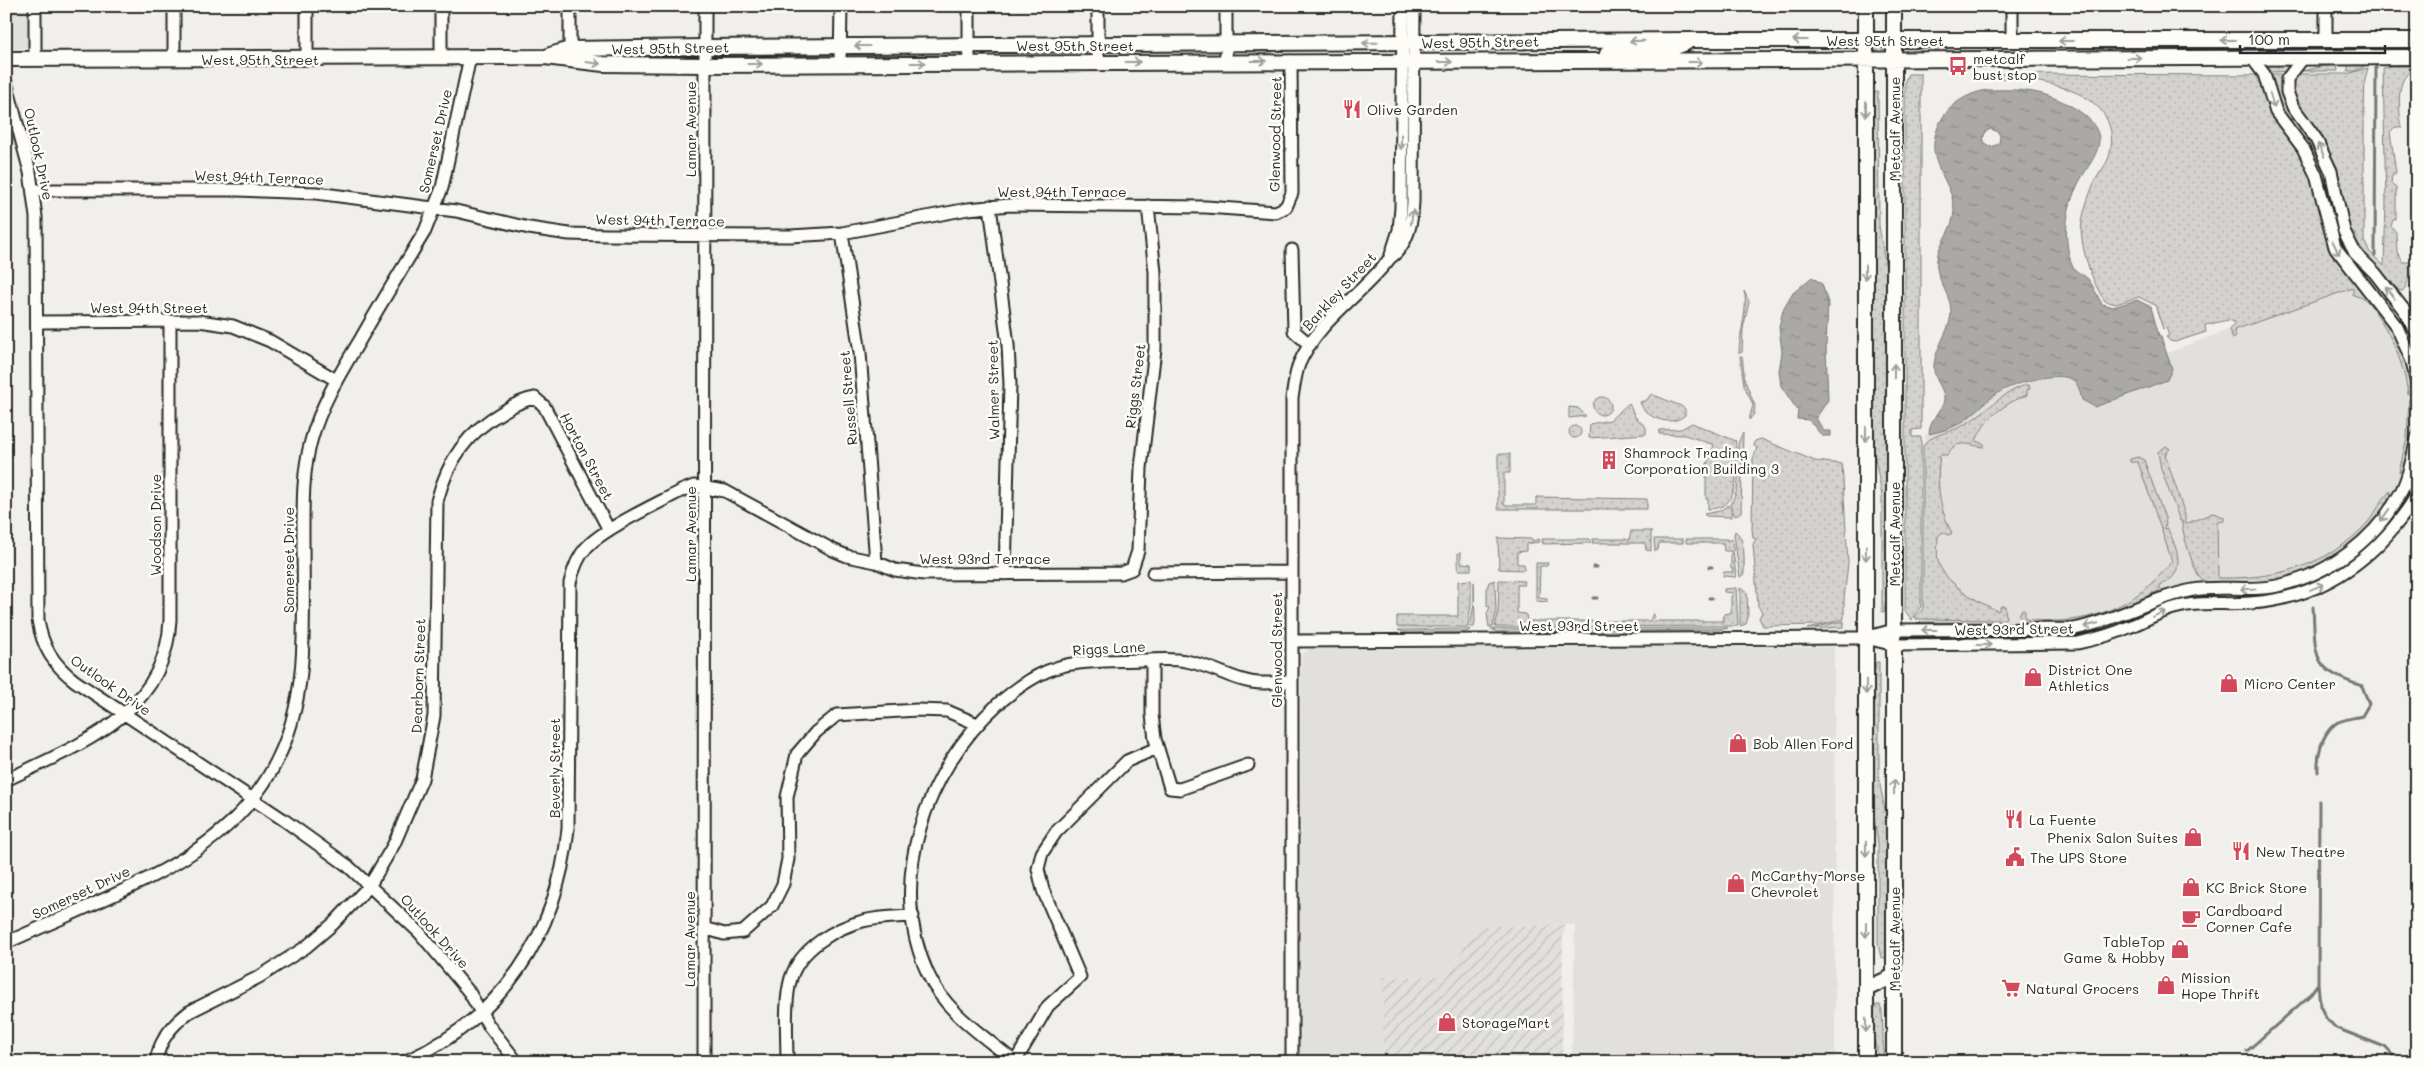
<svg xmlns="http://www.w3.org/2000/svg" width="2423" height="1068" font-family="Mali,sans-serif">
<defs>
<pattern id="industrial-furrows" width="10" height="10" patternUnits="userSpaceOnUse" patternTransform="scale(1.25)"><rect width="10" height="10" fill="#e1e0dc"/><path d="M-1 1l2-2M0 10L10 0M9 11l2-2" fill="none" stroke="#c1c0bd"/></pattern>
<pattern id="grass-dots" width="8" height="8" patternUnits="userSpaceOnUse" patternTransform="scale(1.25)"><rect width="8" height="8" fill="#d3d2cf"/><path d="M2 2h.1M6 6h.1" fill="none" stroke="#b5b4b2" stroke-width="1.8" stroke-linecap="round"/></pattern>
<pattern id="water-ripples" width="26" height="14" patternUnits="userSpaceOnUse" patternTransform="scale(1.25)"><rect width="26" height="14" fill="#aaa9a7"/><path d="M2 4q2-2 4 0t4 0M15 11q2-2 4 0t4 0" fill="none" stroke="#8b8a88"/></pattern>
</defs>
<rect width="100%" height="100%" fill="#f0efeb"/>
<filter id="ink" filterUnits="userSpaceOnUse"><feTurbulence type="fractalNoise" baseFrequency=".02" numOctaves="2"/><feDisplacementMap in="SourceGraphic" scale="10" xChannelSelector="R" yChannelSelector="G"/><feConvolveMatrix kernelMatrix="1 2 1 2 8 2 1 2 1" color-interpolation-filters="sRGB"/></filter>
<g filter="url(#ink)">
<path fill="#e1e0dc" d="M6 6H30V41L26 48 6 49Z
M6 98 19 145H6Z
M2355 282 2386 318 2413 390 2414 401 2413 430 2401 480 2384 510 2363 535 2291 577 2184 586 2154 593 2110 615 2065 624H1923L1925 435 1958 425 1998 393 2037 379 2064 377 2072 380 2078 386 2083 400 2095 407 2167 380 2172 369 2167 353Z
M1643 647H1834L1835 1062H1572L1575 925 1478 926 1445 976 1383 977V1062H1300L1301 659 1303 653 1310 649Z"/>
<path fill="url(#industrial-furrows)" d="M1566 925 1563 934 1562 1062H1383V977L1445 976 1478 926Z"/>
<path fill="url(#grass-dots)" stroke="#7f7e7d" d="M2334 64H2337L2338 71H2301Z
M2348 64H2364V67L2355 71H2348Z
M2270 65H2289L2291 66 2288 71 2273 72 2268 68Z
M2391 66H2417V69C2394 73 2399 110 2402 128L2395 127 2390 132 2396 173 2392 175 2391 184 2396 188V219L2393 220 2391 226 2396 232 2397 252 2403 262H2408L2417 267V277L2413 274C2406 278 2408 288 2402 291L2398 290 2366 255 2355 238 2356 235C2355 233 2353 233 2351 231 2344 221 2344 194 2341 181 2338 170 2333 159 2328 149 2320 133 2290 102 2294 87L2292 86 2297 74H2347L2368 68 2365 79 2364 114V241L2369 251 2384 266 2386 204 2383 68Z
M1908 74H1921V429L1912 430V437H1921V607L1914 615 1912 620 1905 611V81Z
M1990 74 2260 75 2265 93 2264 97H2266L2306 163 2319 201 2324 231 2334 254 2333 258C2339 261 2344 270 2350 276 2356 283 2363 289 2369 295 2389 319 2416 364 2413 396L2408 394C2403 359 2389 330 2368 302L2363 298 2353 295V288L2234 330 2236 337 2233 339 2229 330 2235 322 2228 320 2205 325 2206 332 2175 342 2170 341 2166 337 2169 335 2166 328 2163 329 2155 305 2139 297 2116 304 2105 301C2093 285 2078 243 2082 222 2084 209 2089 195 2094 183 2099 172 2108 164 2110 153 2124 87 2034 78 1990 78Z
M2272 74H2284L2294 121C2278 114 2277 89 2272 74Z
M1875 92H1878L1879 225 1888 283V583L1884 612H1882V496L1872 441V114Z
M1744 291 1749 302 1743 329 1742 352 1739 353C1739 334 1749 305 1744 291Z
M1740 356H1742L1745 381 1755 406 1754 414 1749 420 1753 405 1744 385Z
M2025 385H2029L2030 389 2027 390V395C2005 403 1985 418 1976 441L1984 444V447C1968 445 1957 438 1947 455H1940C1936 482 1939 509 1952 533L1949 535 1943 532 1938 536C1938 545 1936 557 1939 564 1946 584 1980 603 1998 611L2001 606H2005L2006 618 2001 620 1916 619 1915 616 1923 609V446C1930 435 1947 433 1958 428 1983 416 1998 395 2025 385Z
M1651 394 1681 406 1685 409V415C1672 428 1644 418 1640 402L1647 400Z
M1593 406a9 9 0 1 1 18 0a9 9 0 1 1-18 0Z
M2409 399H2413L2414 401 2413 430 2405 469 2399 472 2407 437Z
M1629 403 1635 417 1646 427V434L1589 438 1590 424 1610 420Z
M1569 407 1578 408 1586 416 1569 418Z
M1692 423 1736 441C1733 465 1746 509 1708 509V499H1706V467L1714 445 1685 435 1659 434 1660 430 1681 429Z
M1569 432a6 6 0 1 1 12 0a6 6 0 1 1-12 0Z
M1743 433 1741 512 1735 516 1730 504C1747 483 1729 454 1743 433Z
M1761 439 1815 461 1842 464 1848 563 1844 599V619L1821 625 1763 626 1759 618 1762 612 1758 606 1753 544 1756 539 1753 538 1752 529 1753 459 1757 448 1753 445 1755 441Z
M2166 446 2170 449 2165 454 2185 515V524L2213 513 2224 517V521L2217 522 2218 578C2275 579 2328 567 2368 522 2376 513 2381 500 2390 491L2391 499 2387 504 2385 503C2386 512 2374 524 2367 530 2315 580 2278 583 2209 583 2206 581 2202 580 2199 577 2193 568 2181 529 2182 521H2180L2161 469 2158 452Z
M1498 454H1510V473H1504V505H1536V497L1647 499V509H1498Z
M2138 457 2144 460 2165 518 2166 525 2164 526V529L2167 528C2179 550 2187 577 2159 585L2161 588 2158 591C2123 609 2088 624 2048 624 2039 624 2030 626 2022 620L2019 615 2022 609 2025 611V619C2084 628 2136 608 2172 561L2138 462H2130V459Z
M1728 505 1731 509V517L1706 516 1704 514 1720 511Z
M1631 531H1651V551L1646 550 1645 543H1592L1593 539H1626L1629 541Z
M1735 531C1746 538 1744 562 1744 574L1740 577 1734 535Z
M1498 538 1532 539 1533 541 1539 539V542L1526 544V551L1517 552V564H1524V570L1499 569Z
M1542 539H1590V543L1543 544Z
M1654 539H1683V543H1659L1658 550 1655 551Z
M1686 539H1727V541L1732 539 1736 577 1723 576 1724 572H1733V569H1731V551H1724L1723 543H1686Z
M1458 553H1461V563L1471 564V570H1458Z
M1536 563H1548L1547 566H1540L1539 598 1547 599V602L1536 601Z
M1471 580V603L1468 627H1397V616H1458V581Z
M1495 580 1496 614 1493 627H1489L1487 614 1490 607 1487 606V588L1489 582Z
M1499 580 1525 581 1524 585H1517V613L1526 614 1527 621H1650L1653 613 1655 621H1723L1724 614 1731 613V596L1734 595 1733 593 1724 592V589L1736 588 1738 626 1495 627 1498 614Z
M1474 582 1475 623 1474 627H1470L1474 603Z
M1740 588 1747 593 1748 617 1746 624 1740 626Z
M1844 621V627L1807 629Z
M2002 622 1995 624 1916 623 1922 622Z
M1728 628 1719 630 1497 632 1491 629Z
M1470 629 1471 630 1465 632H1403L1398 630Z
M1876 662H1879V780L1888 825V946L1885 958 1881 957 1878 945V844L1873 809V686Z
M1876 1005H1880L1882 1010 1884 1062H1879C1876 1044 1868 1022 1876 1005Z"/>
<path fill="url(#water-ripples)" stroke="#777775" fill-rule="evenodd" d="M1988 90C2002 90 2018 89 2033 92 2054 95 2100 115 2099 141 2098 153 2091 162 2085 172 2068 198 2062 228 2070 259 2073 274 2084 273 2089 280 2094 287 2097 296 2102 304L2113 307 2137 300 2151 307 2159 336 2161 337 2172 369 2167 380 2095 407 2082 400C2080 393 2079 384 2073 380 2058 370 2012 384 1998 393 1984 402 1973 416 1959 424 1950 429 1939 432 1929 434 1929 420 1942 412 1944 400 1945 387 1932 380 1934 364 1936 346 1952 328 1951 310 1950 292 1934 278 1937 259 1939 241 1954 229 1954 210 1953 179 1923 163 1938 127 1946 106 1966 93 1988 90ZM1991 129 1998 132 2000 136 1999 144 1991 147 1985 144 1983 138 1986 131Z
M1812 277 1822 284 1828 303 1826 346 1828 400 1816 418 1824 431H1831V436H1822L1809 420 1797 419 1798 411 1781 386 1779 371 1782 352 1779 327 1783 310 1793 293Z"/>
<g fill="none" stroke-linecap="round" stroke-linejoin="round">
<path stroke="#777775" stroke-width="3" d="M2375 255 2376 67
M1593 567H1597
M1709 567H1712
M1593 598H1597
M1709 598H1712
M2313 607C2316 657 2310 669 2362 686L2369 704 2362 716C2355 718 2341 719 2335 724 2321 735 2317 756 2318 772
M2319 801 2318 983 2320 1006 2326 1018 2336 1028 2385 1047 2399 1062
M2247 1051 2308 997 2317 985"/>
<g stroke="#2b2b2b" stroke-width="15">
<path id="minor" d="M35 6V59
M174 6V59
M307 6V58
M441 6V57
M570 6V49
M969 6V63
M1098 6V62
M1226 6V61
M2012 6V41
M2326 6V39
M2304 57 2287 79V92L2293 107 2316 139 2331 171 2344 231 2355 253 2375 273 2404 310 2417 333
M2252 58 2264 74 2276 112 2303 148 2316 175 2335 247 2397 327 2412 361 2417 384
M840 63 841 6
M6 82 30 172 36 217 38 620C42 647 54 665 75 681L284 820 348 866 419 932 469 992 489 1026 517 1062
M33 190H238L316 193 456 211 529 228 569 234 606 235 790 236 842 233 968 209 1010 205 1206 207 1276 212 1286 207 1292 193 1291 61
M990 206 1008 345 1010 384 1005 574
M842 233 860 353 876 562
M1292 250 1294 331 1310 345
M1390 258 1399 230 1401 208 1403 6
M37 322 199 321 233 326 270 341 336 380
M1153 573 1292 572
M1868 637 1894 630 2074 629C2115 621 2151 598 2193 590 2220 585 2249 592 2277 586 2330 574 2377 539 2402 490 2410 474 2413 455 2417 438
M1292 641 1846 638H1866L1895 645 2078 643C2096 639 2112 635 2129 627 2144 621 2159 612 2174 608 2199 601 2225 605 2250 603 2307 600 2358 571 2394 527 2402 517 2412 505 2417 493
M1152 660V715L1155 739 1170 788 1180 789 1248 765
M6 780C79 745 166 714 170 620V321
M704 928 724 934 743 932 772 906 783 884 788 859 787 797 797 754 816 732 837 715 917 710 947 711 977 724
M6 943C160 872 300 839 303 638 304 602 303 566 303 530 303 500 303 470 311 441 321 404 341 372 360 340 381 303 403 267 425 231L442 188 470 57
M156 1062C159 1040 172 1025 189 1012L259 977 306 947 333 924 370 885 394 844 422 779 434 716 437 501C448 460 467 432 504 411 515 404 523 400 535 398L544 406 609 530
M404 1062C503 1018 557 935 568 829L570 583C573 570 577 558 586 548 602 529 657 504 681 491L694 486 725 491 833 550 847 556 876 562 895 570 924 574 1121 573 1132 569 1138 551 1141 468 1155 349V272L1148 206
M704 1062 705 6
M787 1062C787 1037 784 1001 791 978 800 949 835 928 863 921 879 917 897 917 913 916
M1015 1062C984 1036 945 1012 928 974 885 881 926 769 998 704 1018 687 1039 671 1066 665 1091 660 1116 661 1141 660 1156 660 1171 658 1186 661 1230 670 1240 691 1291 680
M1015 1062 1048 1006 1080 977 1043 890 1038 869 1042 853 1056 832 1127 761 1157 748
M1292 1062V398C1294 387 1295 375 1299 364 1318 320 1362 295 1390 258 1408 245 1412 223 1413 202L1414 6"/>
</g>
<g stroke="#2b2b2b" stroke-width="18">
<path id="major" d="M1866 6V1062
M1894 6V1062
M550 55 570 49 705 47 1691 40H2417
M6 59 545 57 603 64 705 65 2417 57
M1606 60 1607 54 1611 53 1668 50 1686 43
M1866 989 1894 976"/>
</g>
<use href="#minor" stroke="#fdfcf7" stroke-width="11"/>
<use href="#major" stroke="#fdfcf7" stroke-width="14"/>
</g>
<defs><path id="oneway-shaft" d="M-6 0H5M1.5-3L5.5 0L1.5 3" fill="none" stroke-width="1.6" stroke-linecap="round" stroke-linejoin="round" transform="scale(1.25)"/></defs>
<g stroke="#9e9e9b">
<use href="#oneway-shaft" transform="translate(1800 40) rotate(180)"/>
<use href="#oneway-shaft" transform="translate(2228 40) rotate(180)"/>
<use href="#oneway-shaft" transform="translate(1637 41) rotate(179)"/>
<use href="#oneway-shaft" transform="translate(2066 41) rotate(180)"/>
<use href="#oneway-shaft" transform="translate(1370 43) rotate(179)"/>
<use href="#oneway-shaft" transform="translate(862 46) rotate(180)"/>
<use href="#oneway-shaft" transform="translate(2134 58)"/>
<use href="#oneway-shaft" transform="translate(1259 61)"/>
<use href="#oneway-shaft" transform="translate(1133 62)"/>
<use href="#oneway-shaft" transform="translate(1445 62)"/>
<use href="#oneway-shaft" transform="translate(1695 62)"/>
<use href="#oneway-shaft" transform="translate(593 63) rotate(7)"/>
<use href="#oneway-shaft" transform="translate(918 63)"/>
<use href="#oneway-shaft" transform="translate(755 64)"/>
<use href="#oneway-shaft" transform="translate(2272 101) rotate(73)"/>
<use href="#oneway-shaft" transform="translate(1866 109) rotate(90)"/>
<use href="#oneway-shaft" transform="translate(1401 142) rotate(90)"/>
<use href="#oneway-shaft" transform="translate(2321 150) rotate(-115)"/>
<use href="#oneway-shaft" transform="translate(1412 217) rotate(-81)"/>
<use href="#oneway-shaft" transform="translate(2336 248) rotate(64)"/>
<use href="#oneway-shaft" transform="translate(1865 272) rotate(90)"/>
<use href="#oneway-shaft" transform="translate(2390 293) rotate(-128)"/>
<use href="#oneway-shaft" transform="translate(1894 371) rotate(-90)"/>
<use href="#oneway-shaft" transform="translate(1866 434) rotate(90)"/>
<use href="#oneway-shaft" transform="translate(2385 515) rotate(125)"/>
<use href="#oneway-shaft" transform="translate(1866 553) rotate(90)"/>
<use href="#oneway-shaft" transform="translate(2317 587) rotate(-22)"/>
<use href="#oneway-shaft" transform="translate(2248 589) rotate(178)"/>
<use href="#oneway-shaft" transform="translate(2159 614) rotate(-23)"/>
<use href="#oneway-shaft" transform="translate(2091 625) rotate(166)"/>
<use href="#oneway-shaft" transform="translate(1929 630) rotate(-180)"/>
<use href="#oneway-shaft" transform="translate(1984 645)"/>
<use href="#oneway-shaft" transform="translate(1866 687) rotate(90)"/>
<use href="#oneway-shaft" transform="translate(1894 787) rotate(-90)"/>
<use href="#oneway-shaft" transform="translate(1866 849) rotate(90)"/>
<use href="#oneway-shaft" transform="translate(1866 930) rotate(90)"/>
<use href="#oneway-shaft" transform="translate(1866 1025) rotate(90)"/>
</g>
</g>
<defs>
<g id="bus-bare" transform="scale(1.5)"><path d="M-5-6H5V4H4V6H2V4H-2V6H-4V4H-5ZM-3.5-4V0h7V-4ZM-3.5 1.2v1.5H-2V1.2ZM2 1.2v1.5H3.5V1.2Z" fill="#d1495b" stroke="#fdfcf7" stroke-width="2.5" paint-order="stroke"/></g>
<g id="restaurant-bare" transform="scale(1.5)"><path d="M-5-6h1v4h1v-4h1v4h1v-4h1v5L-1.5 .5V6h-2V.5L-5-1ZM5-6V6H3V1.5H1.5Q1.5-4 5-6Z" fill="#d1495b" stroke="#fdfcf7" stroke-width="2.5" paint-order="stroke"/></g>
<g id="building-bare" transform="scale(1.5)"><path d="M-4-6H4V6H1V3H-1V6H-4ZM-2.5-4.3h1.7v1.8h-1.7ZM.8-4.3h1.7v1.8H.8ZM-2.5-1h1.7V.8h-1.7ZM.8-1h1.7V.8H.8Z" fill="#d1495b" stroke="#fdfcf7" stroke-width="2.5" paint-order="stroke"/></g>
<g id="shop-bare" transform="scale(1.5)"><path d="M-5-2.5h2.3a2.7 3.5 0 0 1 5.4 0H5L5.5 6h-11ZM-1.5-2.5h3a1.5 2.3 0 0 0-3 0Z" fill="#d1495b" stroke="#fdfcf7" stroke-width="2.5" paint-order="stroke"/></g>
<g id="civic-bare" transform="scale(1.5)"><path d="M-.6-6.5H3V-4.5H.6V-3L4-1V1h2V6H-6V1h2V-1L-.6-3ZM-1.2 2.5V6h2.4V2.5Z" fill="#d1495b" stroke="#fdfcf7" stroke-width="2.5" paint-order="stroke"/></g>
<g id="cafe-bare" transform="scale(1.5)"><path d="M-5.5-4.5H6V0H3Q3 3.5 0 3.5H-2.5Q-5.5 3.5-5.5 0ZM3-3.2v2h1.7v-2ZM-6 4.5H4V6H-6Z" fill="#d1495b" stroke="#fdfcf7" stroke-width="2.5" paint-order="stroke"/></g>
<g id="supermarket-bare" transform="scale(1.5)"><path d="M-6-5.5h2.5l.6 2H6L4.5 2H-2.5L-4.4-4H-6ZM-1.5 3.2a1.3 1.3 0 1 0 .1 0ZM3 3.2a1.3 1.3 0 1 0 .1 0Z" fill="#d1495b" stroke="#fdfcf7" stroke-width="2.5" paint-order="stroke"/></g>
</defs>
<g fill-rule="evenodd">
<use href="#bus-bare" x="1958" y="66"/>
<use href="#restaurant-bare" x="1352" y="109"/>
<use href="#building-bare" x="1609" y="460"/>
<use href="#shop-bare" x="2033" y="677"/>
<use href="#shop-bare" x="2229" y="683"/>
<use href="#shop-bare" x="1738" y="743"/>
<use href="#restaurant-bare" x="2014" y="819"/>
<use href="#shop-bare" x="2193" y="837"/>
<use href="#restaurant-bare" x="2241" y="851"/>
<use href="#civic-bare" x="2015" y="857"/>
<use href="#shop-bare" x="1736" y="883"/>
<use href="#shop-bare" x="2191" y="887"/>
<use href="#cafe-bare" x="2191" y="918"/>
<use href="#shop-bare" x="2180" y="949"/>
<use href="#shop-bare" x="2166" y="985"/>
<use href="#supermarket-bare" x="2011" y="988"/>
<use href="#shop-bare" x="1447" y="1022"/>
</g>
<g text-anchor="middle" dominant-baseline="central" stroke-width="5" stroke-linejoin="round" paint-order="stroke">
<g font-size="14" fill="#2b2b2b" stroke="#fdfcf7">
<text x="1885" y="40">West 95th Street</text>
<text transform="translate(1480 42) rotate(-1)">West 95th Street</text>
<text x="1075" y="45">West 95th Street</text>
<text transform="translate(670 48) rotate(-1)">West 95th Street</text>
<text x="260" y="59">West 95th Street</text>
<text transform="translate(690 129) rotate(-90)">Lamar Avenue</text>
<text transform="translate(1894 129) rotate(-90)">Metcalf Avenue</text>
<text transform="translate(1275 134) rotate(-89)">Glenwood Street</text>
<text transform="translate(435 141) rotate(-77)">Somerset Drive</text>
<text transform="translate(39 154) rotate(78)">Outlook Drive</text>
<text transform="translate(259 177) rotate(2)">West 94th Terrace</text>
<text x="1062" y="191">West 94th Terrace</text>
<text transform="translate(660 220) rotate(1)">West 94th Terrace</text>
<text transform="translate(1339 291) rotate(-47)">Barkley Street</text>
<text x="149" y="307">West 94th Street</text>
<text transform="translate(1135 386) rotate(-83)">Riggs Street</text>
<text transform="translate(993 390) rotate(-91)">Walmer Street</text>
<text transform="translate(848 398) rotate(-95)">Russell Street</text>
<text transform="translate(587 456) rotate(62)">Horton Street</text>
<text transform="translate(155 525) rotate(-90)">Woodson Drive</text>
<text transform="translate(690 534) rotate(-90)">Lamar Avenue</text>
<text transform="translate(1894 534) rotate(-90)">Metcalf Avenue</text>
<text x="985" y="558">West 93rd Terrace</text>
<text transform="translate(288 560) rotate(-90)">Somerset Drive</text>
<text x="1579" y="625">West 93rd Street</text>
<text transform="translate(2014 629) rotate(-1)">West 93rd Street</text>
<text transform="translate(1109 648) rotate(-3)">Riggs Lane</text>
<text transform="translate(1276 650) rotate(-90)">Glenwood Street</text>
<text transform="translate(418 676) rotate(-88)">Dearborn Street</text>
<text transform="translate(111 685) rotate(35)">Outlook Drive</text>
<text transform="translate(554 768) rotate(-90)">Beverly Street</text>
<text transform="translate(81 892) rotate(-25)">Somerset Drive</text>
<text transform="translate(435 931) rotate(48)">Outlook Drive</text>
<text transform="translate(689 939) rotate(-90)">Lamar Avenue</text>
<text transform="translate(1894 939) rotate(-90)">Metcalf Avenue</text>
</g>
<g font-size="14" fill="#2b2b2b" stroke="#fdfcf7" text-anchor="start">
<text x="1973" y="58">metcalf<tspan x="1973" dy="16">bust stop</tspan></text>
<text x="1367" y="109">Olive Garden</text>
<text x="1624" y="452">Shamrock Trading<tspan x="1624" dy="16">Corporation Building 3</tspan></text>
<text x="2048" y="669">District One<tspan x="2048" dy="16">Athletics</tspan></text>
<text x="2244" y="683">Micro Center</text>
<text x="1753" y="743">Bob Allen Ford</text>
<text x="2029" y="819">La Fuente</text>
<text x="2178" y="837" text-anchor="end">Phenix Salon Suites</text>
<text x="2256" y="851">New Theatre</text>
<text x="2030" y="857">The UPS Store</text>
<text x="1751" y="875">McCarthy-Morse<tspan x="1751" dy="16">Chevrolet</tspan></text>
<text x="2206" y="887">KC Brick Store</text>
<text x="2206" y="910">Cardboard<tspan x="2206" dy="16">Corner Cafe</tspan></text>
<text x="2165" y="941" text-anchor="end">TableTop<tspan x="2165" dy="16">Game &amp; Hobby</tspan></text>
<text x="2181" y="977">Mission<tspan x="2181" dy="16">Hope Thrift</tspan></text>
<text x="2026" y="988">Natural Grocers</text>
<text x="1462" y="1022">StorageMart</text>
</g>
</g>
<rect width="2423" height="1068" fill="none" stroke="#fdfcf7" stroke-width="25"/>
<rect x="12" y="12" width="2398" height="1043" fill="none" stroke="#2b2b2b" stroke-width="2" filter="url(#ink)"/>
<path d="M2240 45v8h145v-8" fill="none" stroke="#2b2b2b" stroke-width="2.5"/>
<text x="2248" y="45" font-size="15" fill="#2b2b2b" stroke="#fdfcf7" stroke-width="4" paint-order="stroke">100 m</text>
</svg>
